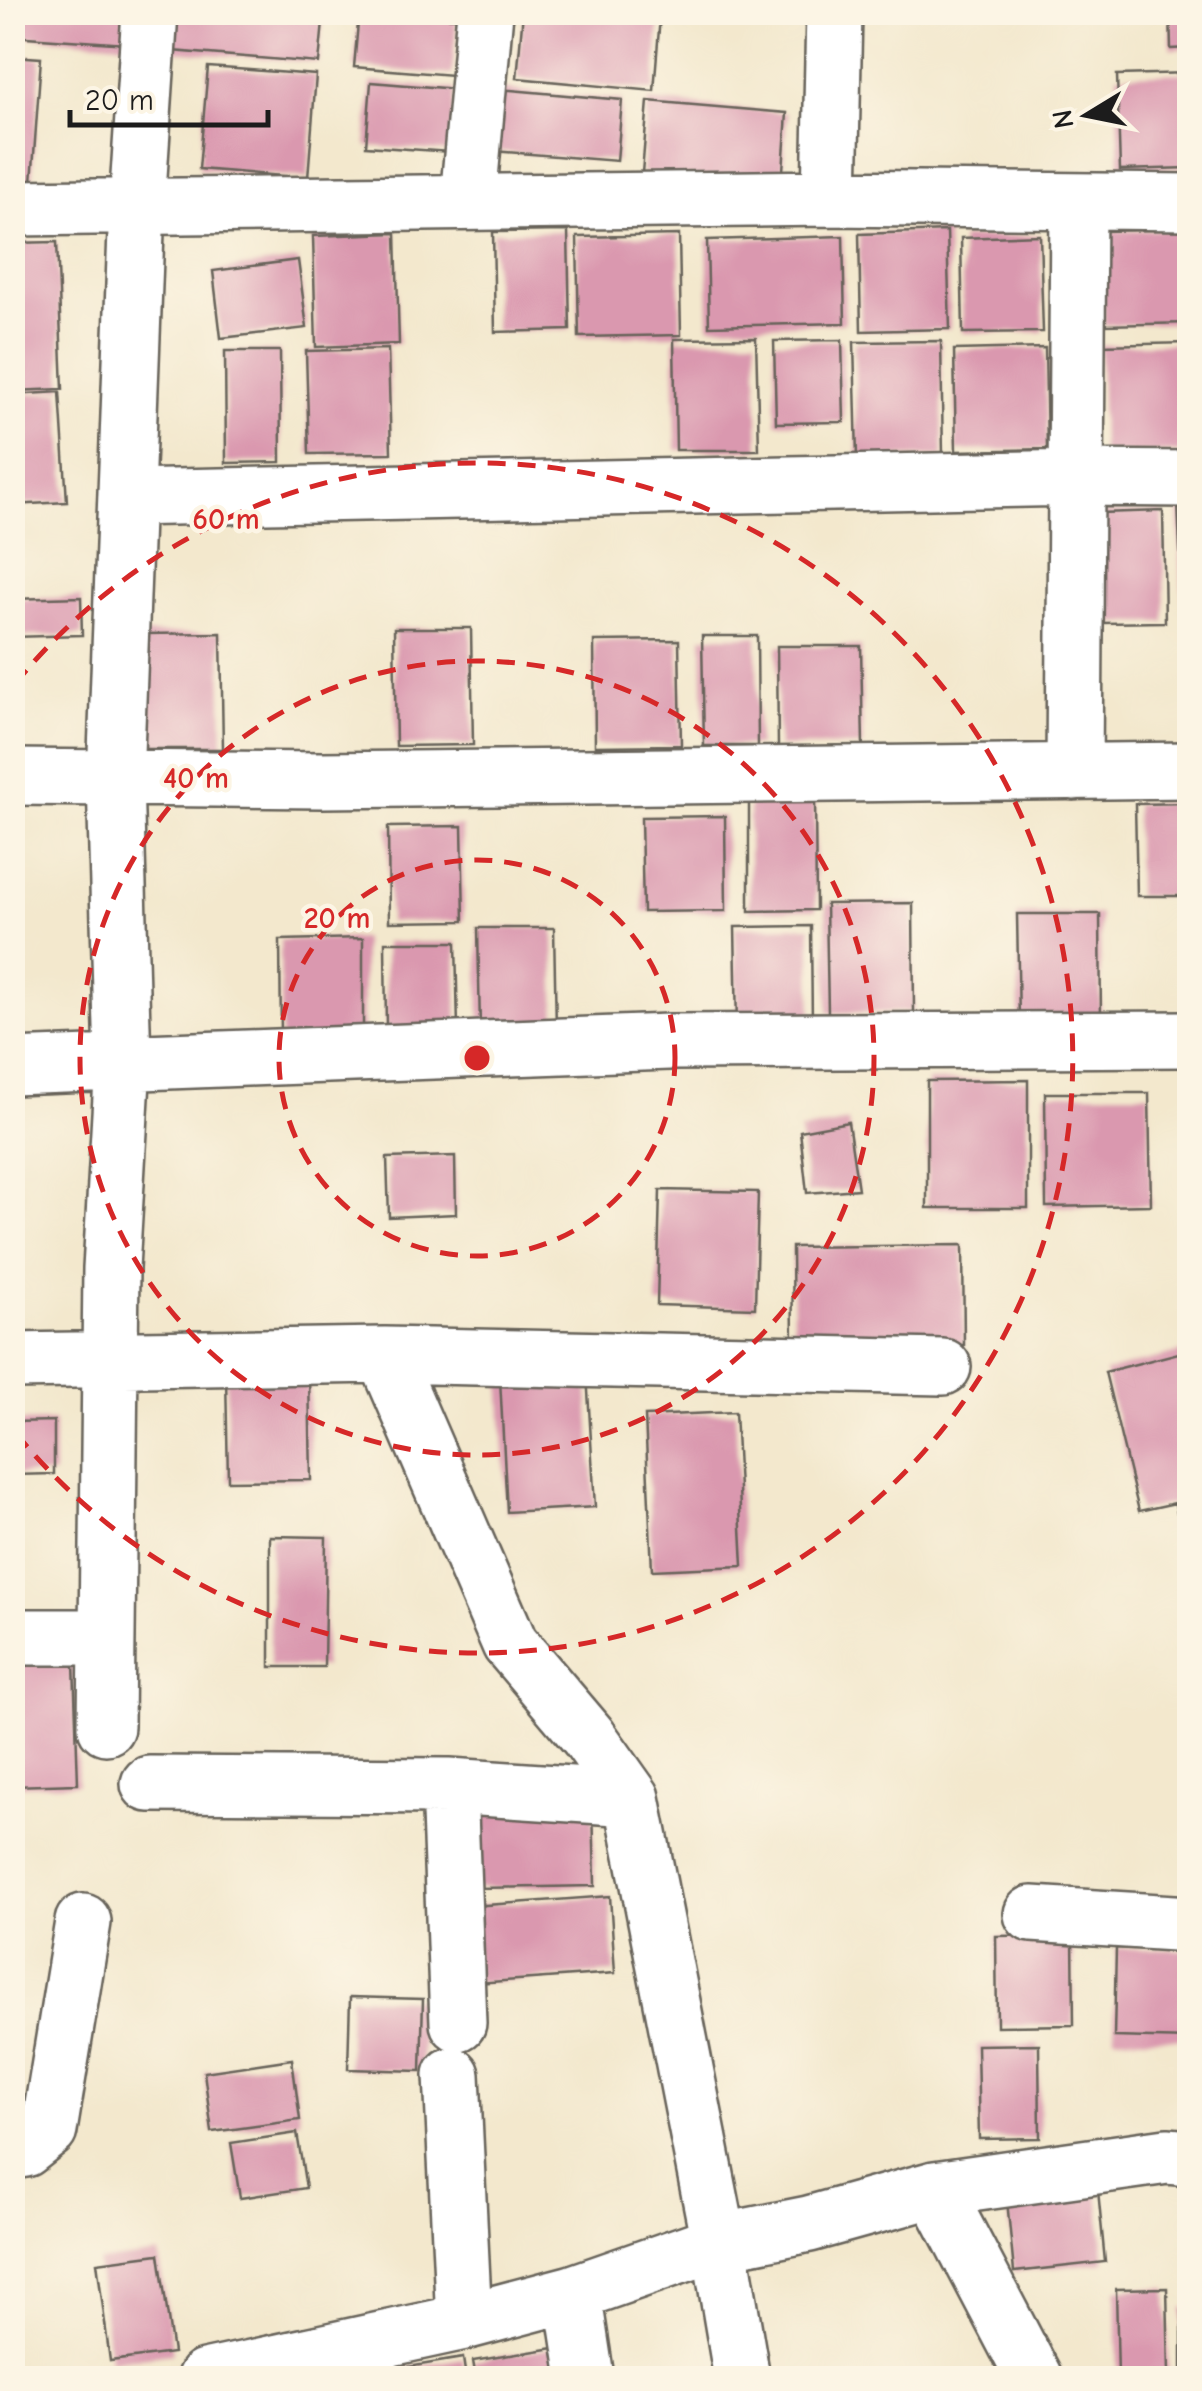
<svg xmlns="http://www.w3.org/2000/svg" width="1202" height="2391" font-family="'Comic Neue',sans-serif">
<rect width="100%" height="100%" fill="#fcf5e5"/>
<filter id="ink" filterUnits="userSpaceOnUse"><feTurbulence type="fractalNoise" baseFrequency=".01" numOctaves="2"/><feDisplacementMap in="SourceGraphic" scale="20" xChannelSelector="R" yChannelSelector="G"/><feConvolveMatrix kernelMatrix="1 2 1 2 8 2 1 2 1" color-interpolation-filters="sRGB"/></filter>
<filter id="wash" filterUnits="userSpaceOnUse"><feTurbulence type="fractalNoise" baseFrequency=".0048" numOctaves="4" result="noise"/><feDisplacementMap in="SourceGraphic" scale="40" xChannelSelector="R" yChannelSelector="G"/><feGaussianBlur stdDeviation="2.25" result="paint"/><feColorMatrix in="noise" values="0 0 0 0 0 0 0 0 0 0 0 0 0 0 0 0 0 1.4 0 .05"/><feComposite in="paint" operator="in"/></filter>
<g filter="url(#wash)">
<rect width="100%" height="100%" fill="#f3e8cd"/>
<g id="blocks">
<path fill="#da98af" d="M12 12H129L127 44 12 36Z
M175 12H324L319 63 172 51Z
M359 12 457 18 452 75 354 67Z
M523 12 660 16 654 91 517 78Z
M1170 12H1190V48L1171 49Z
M12 56 41 58 32 182 12 180Z
M208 67 316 75 308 178 199 169Z
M1190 73V168L1120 170 1117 75Z
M371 82 455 89 450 152 366 146Z
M499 89 622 100 617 161 493 151Z
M648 101 787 113 782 185 642 173Z
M1190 229V323L1104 325 1102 231Z
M568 231 570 330 495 332 493 232Z
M947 231 950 329 861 331 859 234Z
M396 233 399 344 316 347 313 236Z
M679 235 681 335 579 337 577 237Z
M1040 235 1043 332 963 333 961 238Z
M843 236 845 323 709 326 707 240Z
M57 242 63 389 12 391V243Z
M298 260 307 328 221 338 213 271Z
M756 338 759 450H676L674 339Z
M842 340 844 422 776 423 774 341Z
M941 341 943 456 857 458 854 342Z
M1190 343V452L1102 454 1100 345Z
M1045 348 1047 449 956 451 954 350Z
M388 349 391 453 309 454 306 351Z
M225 351H280L281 462 226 463Z
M60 392 67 502 12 505V395Z
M1178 504H1190V614H1183Z
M1163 511 1165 622 1102 623 1099 513Z
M81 597 82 635 12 637V599Z
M394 628H471L473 745 396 746Z
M221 633 223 749H145L143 634Z
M702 636H757L758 746H704Z
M679 640 681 745 595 746 594 641Z
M777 646H861L863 746 778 747Z
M749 799H815L816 910 749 911Z
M1190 803V896H1137L1135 804Z
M725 816 726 911 643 912 641 817Z
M462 826 464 921 389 922 388 827Z
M913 903 914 1012 828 1013 826 904Z
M1017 914H1100L1101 1022 1019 1023Z
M811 926 812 1026 737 1028 735 927Z
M478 928H554L556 1030H480Z
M363 938V1036L281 1038 280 940Z
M385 942H456L458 1029 386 1030Z
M1028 1080V1208H927V1081Z
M1045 1093H1149L1151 1205 1046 1207Z
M848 1122 858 1189 807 1193 800 1131Z
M455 1156 456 1214 389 1217 387 1158Z
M660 1190 758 1192 755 1308 657 1305Z
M963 1245 964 1345H793L792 1247Z
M1190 1350V1526L1180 1528 1175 1503 1139 1511 1105 1372Z
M309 1374 311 1480 228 1481 226 1375Z
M587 1374 595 1507 507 1512 500 1379Z
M735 1412 743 1566 652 1570 645 1416Z
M54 1421V1474L12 1475V1422Z
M270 1536 326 1537 324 1667H270Z
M74 1662 78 1784 12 1786V1665Z
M593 1804 595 1886 475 1888 473 1807Z
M610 1896 615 1973 477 1983 472 1906Z
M1073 1935 1074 2025 997 2026 996 1936Z
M1116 1948 1190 1950V2039L1114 2037Z
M350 1997 423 1999 421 2071 348 2069Z
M1039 2044 1040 2138 979 2139 977 2045Z
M292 2059 300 2120 212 2132 204 2072Z
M297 2133 306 2188 240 2198 231 2143Z
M1097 2180 1105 2262 1014 2272 1006 2190Z
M159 2254 173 2353 110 2361 97 2262Z
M1167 2288 1169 2375 1118 2376 1116 2289Z
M1190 2307V2372H1182V2308Z
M554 2348 558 2378H476L473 2361Z
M463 2358 466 2378H404L402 2368Z
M394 2368 396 2378H345V2376Z"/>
</g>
</g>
<g filter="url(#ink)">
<use href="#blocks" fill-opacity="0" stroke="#67635a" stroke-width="2.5"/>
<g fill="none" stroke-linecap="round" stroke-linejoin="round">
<g stroke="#67635a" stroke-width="60">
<path id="minor" d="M830 198 834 12
M468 200 485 12
M12 208 830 198 1190 202
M126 498 1077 478 1190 479
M1074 772 1078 202
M12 777 322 780 1190 770
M12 1067 669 1042 1190 1039
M385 1355 510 1644 588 1736 632 1798 719 2242 742 2378
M12 1361 385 1355 943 1367
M12 1637H105
M106 1727 111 1268 123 1063 115 779 137 206 150 12
M149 1784 449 1786 632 1798
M449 1786 458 2023
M1032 1914 1190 1924
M452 2075 464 2322
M12 2151 25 2149 49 2130 83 1922
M935 2189 1034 2378
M573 2293 586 2378
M205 2378 464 2322 573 2293 719 2242 809 2224 935 2189 1167 2156 1190 2158"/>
</g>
<use href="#minor" stroke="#fff" stroke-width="55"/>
</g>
</g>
<g fill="none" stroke="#d62828" stroke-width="5" stroke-dasharray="18 12">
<circle cx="477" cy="1058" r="198"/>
<circle cx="477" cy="1058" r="397"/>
<path d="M15 684A595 595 0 1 1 15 1432"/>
</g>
<circle cx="477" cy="1058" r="15" fill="#d62828" stroke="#fcf5e5" stroke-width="5"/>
<g font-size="30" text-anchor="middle" font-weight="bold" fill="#d62828" stroke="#fcf5e5" stroke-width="9" stroke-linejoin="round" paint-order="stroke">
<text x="226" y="529">60 m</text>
<text x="196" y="788">40 m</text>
<text x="337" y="928">20 m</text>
</g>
<rect width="1202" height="2391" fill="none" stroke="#fcf5e5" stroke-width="50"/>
<g transform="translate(1087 115) rotate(260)" stroke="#fcf5e5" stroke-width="8" paint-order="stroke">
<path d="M0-8L18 38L0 25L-18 38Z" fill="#1c1c1c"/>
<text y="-15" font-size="28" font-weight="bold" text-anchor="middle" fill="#1c1c1c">N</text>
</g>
<path d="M70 110v15h198v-15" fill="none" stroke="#1c1c1c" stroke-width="5"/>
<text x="85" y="110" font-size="30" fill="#1c1c1c" stroke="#fcf5e5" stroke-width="8" paint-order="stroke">20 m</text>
</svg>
